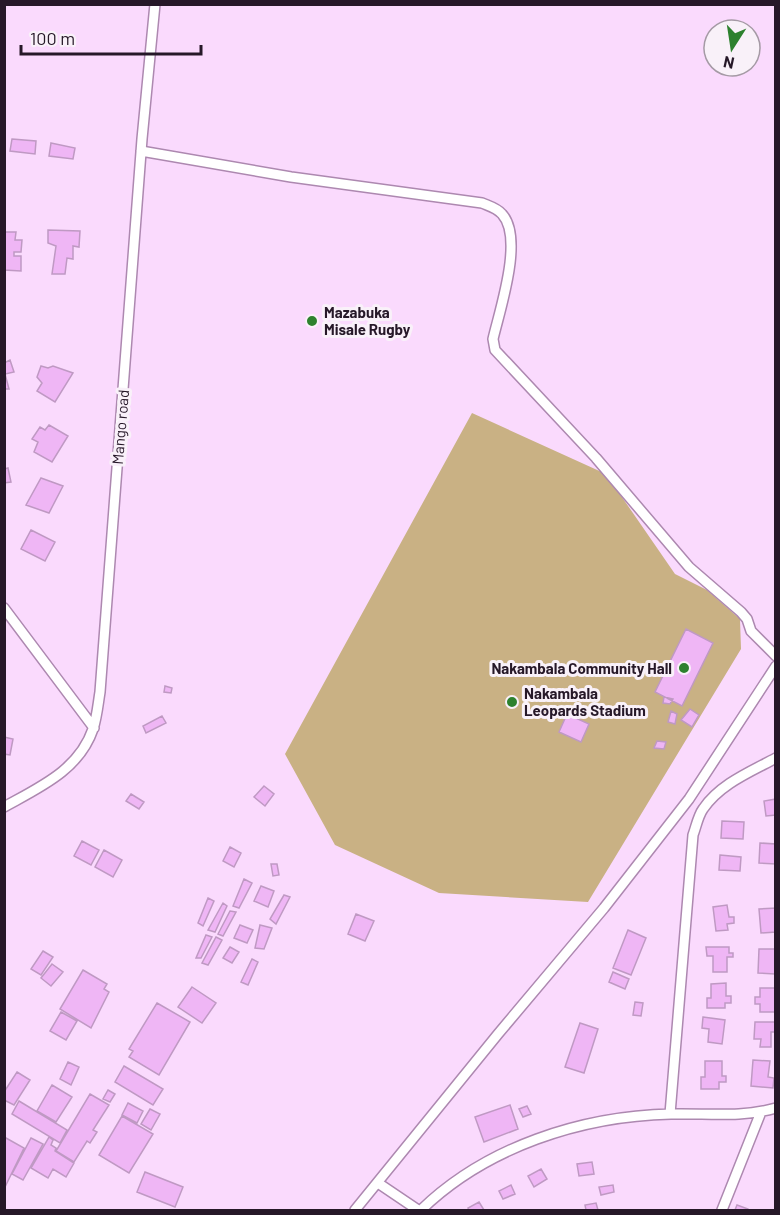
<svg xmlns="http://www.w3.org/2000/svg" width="780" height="1215" font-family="Barlow,sans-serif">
<rect width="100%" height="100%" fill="#fadafd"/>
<path fill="#c9b184" d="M472 413 606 474 675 574 707 590 740 619 741 649 588 902 439 893 335 845 285 754Z"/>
<path fill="#efb6f5" stroke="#bf99c3" stroke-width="1.5" d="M12 139 36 141 35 154 10 151Z
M51 143 75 148 73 159 49 156Z
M48 230 80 231 79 247 73 246V259L67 258 65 274H52L56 246 48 243Z
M4 232H16L15 240H22L21 252H14V256H21V271L4 270Z
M10 360 14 372 5 374 9 389H4V363Z
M41 366 48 368 53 366 73 373 55 402 37 391 42 383 37 377Z
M49 425 68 436 52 462 34 452 38 442 32 439 40 427 45 430Z
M8 468 11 482 4 483V469Z
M41 478 63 486 49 513 26 505Z
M31 530 55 542 45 561 21 549Z
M686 629 713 643 682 706 655 692Z
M165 686 172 688 171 693 164 692Z
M580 689 589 691 588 695 579 693Z
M664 697 673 699 670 704 663 703Z
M690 709 699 715 692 727 681 720Z
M671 711 677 714 675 724 668 722Z
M567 714 589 724 581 742 559 732Z
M162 716 166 723 146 733 143 726Z
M4 737 13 739 10 755 4 754Z
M657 741 666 742 664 749 654 748Z
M264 786 274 794 265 806 254 797Z
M131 794 144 802 139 809 126 801Z
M776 799V815L766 816 764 801Z
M722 821 744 822 743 839 721 838Z
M82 841 99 850 91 865 74 856Z
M760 843 776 844V864L759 863Z
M230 847 241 853 234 867 223 861Z
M104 850 122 860 113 877 95 867Z
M720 855 741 857 740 871 719 870Z
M271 864H277L279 875 273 876Z
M244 879 252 883 239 908 233 906Z
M261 886 274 891 268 907 254 901Z
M284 895 290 897 276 924 270 919Z
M208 898 214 901 203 926 198 923Z
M223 903 227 906 215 932 208 930Z
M727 905 729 917H734V923L727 924 728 930 716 931 713 907Z
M776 908V932L761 933 759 909Z
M230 911 236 912 223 936 218 934Z
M356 914 374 921 365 941 348 934Z
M240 925 253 930 247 943 234 938Z
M260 925 272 928 264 949 255 948Z
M628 930 646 938 631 975 613 968Z
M206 935 212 937 201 958H196Z
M216 937 222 940 208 965 202 963Z
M230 947 239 952 232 963 223 958Z
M706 947H729V953H733V957H727V972H713V956H707Z
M759 949H775V974L758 973Z
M43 951 53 957 41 975 31 969Z
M252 959 258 962 248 985 241 982Z
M52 964 63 972 51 986 41 978Z
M83 970 107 984 104 989 109 992 91 1028 60 1009Z
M613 972 629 979 625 989 609 982Z
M726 983V996H731V1003H725V1008H707V998H711V984Z
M192 987 216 1003 202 1023 178 1007Z
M760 988H775L776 1012H760V1004H755V997H760Z
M635 1002 643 1003 641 1016 633 1015Z
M157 1003 190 1022 159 1075 129 1057 133 1051 129 1049Z
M61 1012 77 1021 66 1040 50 1031Z
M703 1017 725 1020 722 1044 708 1042 709 1029 702 1028Z
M755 1022H776V1032H771V1047H760L761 1039H754Z
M580 1023 598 1029 584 1073 565 1067Z
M753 1060 770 1061 768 1077 774 1078 773 1088 751 1086Z
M705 1061H722V1076H726V1082H719V1089H701V1077H705Z
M68 1062 79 1067 71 1085 60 1079Z
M124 1066 163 1089 153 1105 115 1082Z
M17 1072 30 1080 14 1105 4 1100V1092Z
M52 1085 72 1097 56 1122 37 1111Z
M108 1090 115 1094 110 1102 103 1099Z
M90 1094 109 1105 93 1130 97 1132 90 1143 87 1141 74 1162 56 1151Z
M19 1101 67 1130 60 1143 12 1114Z
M128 1103 143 1111 137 1123 122 1115Z
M510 1105 518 1129 484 1142 475 1117Z
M527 1106 531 1114 523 1117 519 1109Z
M150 1109 160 1114 151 1130 141 1124Z
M122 1116 153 1134 129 1173 99 1155Z
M49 1137 53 1140 51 1145 56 1148 55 1151 74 1163 66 1177 53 1169 48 1178 31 1168Z
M6 1138 24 1148 5 1187 4 1141Z
M31 1138 43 1144 23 1180 12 1174Z
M592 1162 594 1174 579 1176 577 1164Z
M541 1169 547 1179 534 1187 528 1176Z
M145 1172 183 1187 175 1207 137 1192Z
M511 1185 515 1194 503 1199 499 1191Z
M613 1185 614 1192 601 1195 599 1187Z
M479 1202 484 1210H469L468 1208Z
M596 1203 598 1210H586L585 1205Z
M737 1205 748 1209V1210H735Z"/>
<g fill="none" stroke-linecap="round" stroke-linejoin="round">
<g stroke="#ad88b0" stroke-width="12">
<path id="street" d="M141 151 291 177 482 203C489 206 497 208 502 214 524 238 500 309 493 339L495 350 596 458 689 567 741 612 747 619 751 631 776 656
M4 608 94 728
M4 807C40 787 79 770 93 729 97 717 98 704 100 692L142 139 155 4
M670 1114 693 835C696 827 698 816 703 809 720 784 750 772 776 758
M378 1183 418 1210
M355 1210 498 1034 604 908 689 799 776 666
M421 1210C486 1147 581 1116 671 1114 707 1113 741 1118 776 1108
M722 1210 761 1112"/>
</g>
<use href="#street" stroke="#fff" stroke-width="9"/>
</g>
<g fill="#2d812e" stroke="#f9f1f9" stroke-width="2">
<circle cx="312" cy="321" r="6"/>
<circle cx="684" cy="668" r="6"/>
<circle cx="512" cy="702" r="6"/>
</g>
<g text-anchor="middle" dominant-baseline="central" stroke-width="6" stroke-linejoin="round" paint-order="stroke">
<g font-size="15" font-weight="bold" fill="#261828" stroke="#f9f1f9" text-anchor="start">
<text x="324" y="312">Mazabuka<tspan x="324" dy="17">Misale Rugby</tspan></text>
<text x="672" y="668" text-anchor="end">Nakambala Community Hall</text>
<text x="524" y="693">Nakambala<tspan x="524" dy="17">Leopards Stadium</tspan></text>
</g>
<g font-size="15" fill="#261828" stroke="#f9f1f9">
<text transform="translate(120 427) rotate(-85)">Mango road</text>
</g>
</g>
<rect width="780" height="1215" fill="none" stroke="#261828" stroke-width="12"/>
<g transform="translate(732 48) rotate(192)"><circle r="28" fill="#f9f1f9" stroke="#a59aa5" stroke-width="1.5"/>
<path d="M0-4.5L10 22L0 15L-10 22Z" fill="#2d812e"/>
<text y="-9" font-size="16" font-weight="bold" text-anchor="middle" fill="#261828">N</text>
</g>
<path d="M21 45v9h180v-9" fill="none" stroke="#261828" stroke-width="3"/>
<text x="30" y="45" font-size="18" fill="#261828" stroke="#f9f1f9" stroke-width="4.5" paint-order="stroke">100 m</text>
</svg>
